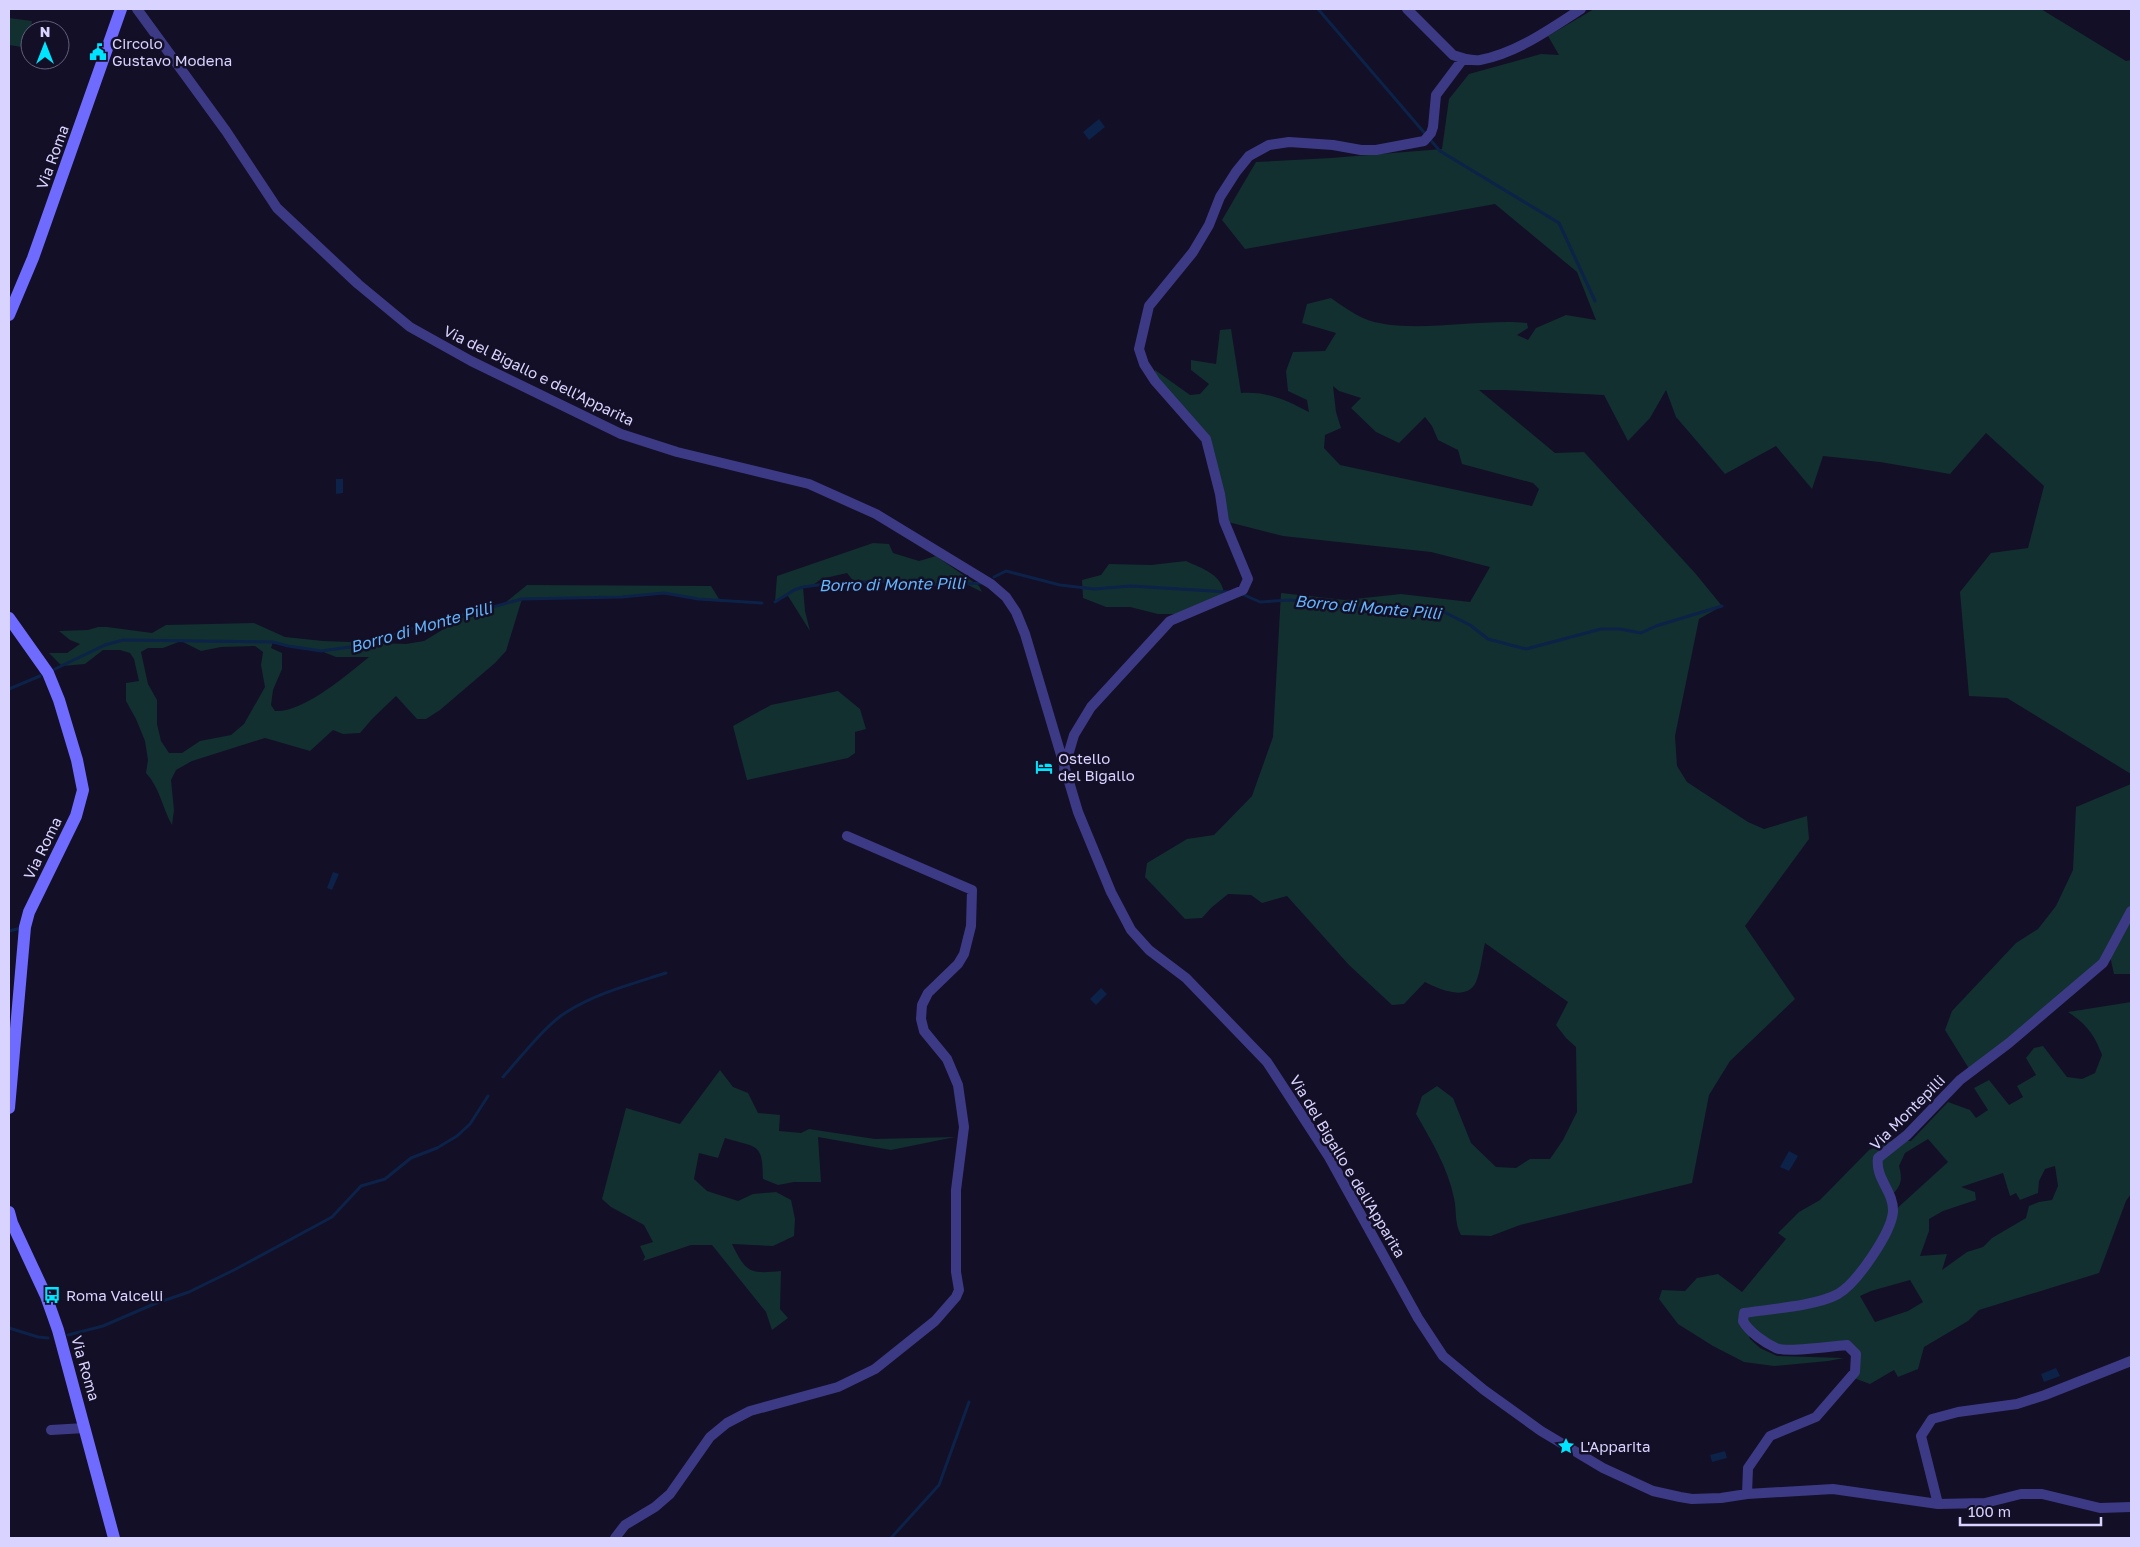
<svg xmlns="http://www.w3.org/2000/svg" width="2140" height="1547" font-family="'Golos Text',sans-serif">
<rect width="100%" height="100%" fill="#130f26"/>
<path fill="#12302f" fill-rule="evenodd" d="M1594 9H2041L2126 61 2131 60V774L2007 698 1969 696 1960 592 1991 553 2028 548 2044 486 1986 433 1950 474 1880 462 1823 456 1812 489 1776 446 1725 474 1676 417 1666 390 1650 418 1628 441 1604 395 1504 390H1479L1555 453 1584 452 1695 573 1722 606 1699 619 1675 736 1677 766 1687 782 1748 822 1764 829 1807 816 1809 839 1745 926 1795 999 1730 1061 1709 1095 1692 1183 1520 1225 1491 1236 1461 1235C1454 1223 1457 1211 1454 1198 1448 1168 1431 1140 1416 1114L1422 1096 1437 1086 1453 1098 1471 1143 1496 1167 1516 1168 1530 1159H1550L1563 1140 1577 1112 1576 1047 1566 1038 1556 1025 1568 1002 1485 943C1482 955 1481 970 1476 982 1467 1002 1439 989 1425 982L1404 1004 1392 1005 1349 965 1287 896 1262 903 1251 895 1228 894 1211 908 1202 918 1185 919 1145 877 1147 863 1187 839 1214 835 1252 796 1273 737 1281 593 1345 600 1401 594 1470 602 1490 567 1431 552 1283 536 1224 521 1206 439 1155 381V370L1190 395 1200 394 1209 384 1191 370V360L1216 364 1220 330 1231 329 1241 393C1267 391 1286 400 1309 412L1307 400 1288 391 1286 371 1293 352 1325 351 1336 333 1302 323 1307 304 1331 298C1341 305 1352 313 1363 318 1403 336 1480 318 1527 323L1528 328 1517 335 1528 340 1536 328 1566 315 1596 320 1577 272 1495 204 1245 249 1222 220 1256 162 1331 158 1442 149 1449 99 1469 74 1541 54 1559 55 1548 36ZM1333 386 1339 391 1361 398 1351 408 1376 432 1399 443 1425 417 1432 426 1438 440 1458 450 1462 464 1533 483 1539 489 1532 506 1340 465 1324 448 1325 435 1341 428 1336 412Z
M9 18 32 21 28 48 9 45Z
M873 543 889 544 893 553 919 561 936 556 979 586 982 592 966 584 943 585 895 581 855 583 847 573 821 579 812 586 803 587 805 611 810 631 788 596 775 602 777 576Z
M1186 561C1203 569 1225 575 1224 598L1182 614H1158L1130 607H1106L1083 598 1082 580 1101 575 1109 564 1151 565Z
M527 585 711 586 719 599H698L664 593 622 597 522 599 506 651 495 663 440 710 426 719H417L396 696 373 718 360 733 343 734 333 730 310 751 265 738 192 761 176 770 171 780 174 810 172 825C162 807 160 788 146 773L148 760 145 741 136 719 126 701V683L139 681 134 659 130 653 120 650H103L85 664 62 666 49 653H67L80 644 70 640 59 631 88 630 98 627H107L152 633 166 625 254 623 285 637 323 641 406 644 424 641 467 615 506 602ZM181 641 201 651 221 647 255 646 263 652 261 665 265 687 244 724 231 735 200 741 182 753H169L161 741 157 724V700L148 684 141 652 148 648H163ZM273 642 288 646 321 651 336 657H369C347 675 303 713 275 711L271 705 273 690 282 669V653L271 648Z
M838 691 860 709 866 729 855 732V753L848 758 747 780 733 726 771 705Z
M2131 784V974H2114L2109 952 1971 1072 1945 1030 1952 1011 2016 943 2038 929 2056 906 2073 870 2076 807Z
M2131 1002V1194L2126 1201 2099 1273 1979 1310 1968 1321 1924 1347 1918 1369 1898 1377 1894 1370 1870 1384 1851 1377 1856 1354 1847 1345 1777 1349 1747 1329 1750 1339 1760 1348 1777 1356 1844 1358 1828 1361 1774 1366 1744 1362 1713 1346 1678 1324 1659 1299 1662 1290 1685 1291 1697 1278 1718 1274 1742 1292 1786 1239 1778 1233 1799 1212 1820 1200 1869 1150 1894 1140 1911 1141 1948 1102 1970 1110 1976 1118 1988 1110 1974 1088 1989 1080 2009 1105 2023 1097 2017 1086 2036 1075 2026 1058 2034 1048 2043 1046 2067 1077 2082 1079 2095 1073 2102 1055C2094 1034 2087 1025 2068 1012ZM1928 1139 1948 1162 1893 1212 1891 1196C1901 1186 1903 1180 1899 1166L1905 1153ZM2055 1166 2058 1186 2052 1200 2039 1202 2029 1206 2026 1218 1992 1238 1983 1247 1967 1252 1942 1270 1947 1254 1920 1256 1929 1231V1219L1943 1211 1976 1200 1975 1192 1961 1187 2003 1173 2010 1196 2016 1193 2020 1200 2038 1193 2039 1181 2045 1169ZM1910 1280 1923 1302 1908 1311 1875 1322 1860 1296 1871 1291Z
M720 1070 733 1087 748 1093 758 1113 780 1115 779 1131 801 1133 809 1129 875 1139 955 1137 891 1150 818 1137 821 1182H794L778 1185 763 1179C763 1142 757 1148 725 1138L718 1158 699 1153 694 1179 707 1191 738 1201 753 1194 776 1192 791 1200 795 1219 794 1236 773 1246 732 1244C746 1273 750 1274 781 1271L780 1309 788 1318 772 1330 766 1312 712 1245H691L643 1261 645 1257 640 1246 653 1242 644 1225 611 1207 602 1199 626 1108 680 1124Z"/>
<path fill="#0c2248" d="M1099 119 1105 127 1089 140 1083 132Z
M336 479H343V493L336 494Z
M333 872 339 874 332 890 327 888Z
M1101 988 1107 994 1096 1005 1090 999Z
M1789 1151 1798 1156 1789 1171 1780 1167Z
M2056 1368 2060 1376 2044 1382 2041 1374Z
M1725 1451 1727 1458 1712 1462 1710 1455Z"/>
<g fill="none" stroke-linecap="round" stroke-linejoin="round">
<path stroke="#0c2248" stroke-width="3" d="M1318 9 1440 151 1559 223 1595 301
M994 577 1006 571 1060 585 1094 589 1131 586 1228 592
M1242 594 1260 602 1290 600 1354 608H1408L1442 611 1470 625 1488 639 1526 649 1601 629H1620L1641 633 1656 626 1722 606
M775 602 794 590 803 587 833 583 895 581 943 585 982 583
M55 669 105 645 123 640 273 642 288 646 321 651 365 645 404 631 522 599 622 597 664 593 698 599 762 603
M9 689 40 676
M9 931 21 928
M503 1077C519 1059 546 1025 565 1013 596 993 632 984 666 973
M9 1328 38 1337 48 1338
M68 1335 103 1326 154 1304 189 1292 234 1270 332 1217 361 1186 385 1179 411 1158 437 1148 457 1136 470 1124 488 1096
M891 1538 939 1485 969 1402"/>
<path stroke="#3d3a85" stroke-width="10" d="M137 9 226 131 277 208 358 284 410 327 471 361 621 434 677 452 809 484 876 514 991 584 1006 597 1016 612 1025 634 1078 812 1111 892 1131 930 1149 950 1186 978 1267 1062 1329 1157 1418 1318 1443 1356 1484 1390 1541 1431 1603 1468 1653 1491 1680 1497 1692 1499 1721 1498 1747 1494 1833 1489 1938 1504 1985 1503 2021 1494H2042L2100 1508 2131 1507
M1407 9 1453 55C1461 58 1471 61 1480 60 1517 53 1550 29 1581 9
M1064 769 1074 735 1091 707 1170 621 1243 590 1248 579 1224 521 1220 494 1206 439 1155 381 1144 364 1139 349 1149 306 1193 252 1209 225 1220 197 1236 172 1249 156 1269 145 1289 142 1333 145 1361 150H1376L1424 141 1431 133 1433 127 1436 95 1463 59
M51 1430 85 1428
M1747 1494 1748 1468 1770 1436 1816 1417 1855 1372 1856 1354 1847 1345C1834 1346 1786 1353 1776 1348 1765 1343 1749 1332 1743 1321L1744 1313C1770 1309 1816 1306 1838 1294 1857 1283 1891 1233 1893 1212 1894 1191 1875 1179 1878 1158L1907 1135 1960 1080 2009 1043 2103 963 2131 911
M1938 1504 1921 1436 1932 1419 1958 1412 2017 1404 2045 1395 2131 1361
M615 1538 625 1525 655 1507 670 1494 710 1437 727 1423 750 1411 838 1387 875 1369 935 1321 956 1297 959 1290 956 1272V1190L964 1127 958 1085 947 1059 924 1031 921 1019 922 1005 928 993 958 964 964 954 971 926 972 890 847 836"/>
<path stroke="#6f6bff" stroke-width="12" d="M9 315 33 258 121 9
M9 618 48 673 59 700 77 760 83 790 76 816 29 912 25 927 9 1108
M9 1212 12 1223 46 1296 58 1330 114 1538"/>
</g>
<defs>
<g id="civic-bare" transform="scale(1.35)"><path d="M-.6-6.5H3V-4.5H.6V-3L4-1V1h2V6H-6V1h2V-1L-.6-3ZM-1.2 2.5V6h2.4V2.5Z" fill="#00e5ff" stroke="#130f26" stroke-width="2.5" paint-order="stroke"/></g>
<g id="hotel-bare" transform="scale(1.35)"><path d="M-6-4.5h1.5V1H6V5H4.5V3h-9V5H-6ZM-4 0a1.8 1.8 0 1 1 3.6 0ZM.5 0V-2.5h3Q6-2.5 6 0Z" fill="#00e5ff" stroke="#130f26" stroke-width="2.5" paint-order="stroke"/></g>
<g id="bus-bare" transform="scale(1.35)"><path d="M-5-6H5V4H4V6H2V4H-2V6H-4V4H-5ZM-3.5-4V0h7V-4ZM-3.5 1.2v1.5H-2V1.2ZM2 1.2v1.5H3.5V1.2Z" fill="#00e5ff" stroke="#130f26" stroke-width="2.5" paint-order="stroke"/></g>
<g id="sight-bare" transform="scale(1.35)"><path d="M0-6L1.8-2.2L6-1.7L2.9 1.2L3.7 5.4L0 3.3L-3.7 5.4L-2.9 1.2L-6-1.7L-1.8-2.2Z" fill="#00e5ff" stroke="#130f26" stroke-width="2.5" paint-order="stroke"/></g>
</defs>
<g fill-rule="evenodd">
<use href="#civic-bare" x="98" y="52"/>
<use href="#hotel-bare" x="1044" y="767"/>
<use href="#bus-bare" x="52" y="1295"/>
<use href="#sight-bare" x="1566" y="1446"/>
</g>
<g text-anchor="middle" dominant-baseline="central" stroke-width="5" stroke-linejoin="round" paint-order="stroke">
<g font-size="15" fill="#d9d4ff" stroke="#130f26" text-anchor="start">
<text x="112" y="43">Circolo<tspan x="112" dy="17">Gustavo Modena</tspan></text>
<text x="1058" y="758">Ostello<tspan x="1058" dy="17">del Bigallo</tspan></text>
<text x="66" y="1295">Roma Valcelli</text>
<text x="1580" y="1446">L'Apparita</text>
</g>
<g font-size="15" fill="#d9d4ff" stroke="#130f26">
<text transform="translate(52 157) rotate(-70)">Via Roma</text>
<text transform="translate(539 375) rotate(26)">Via del Bigallo e dell'Apparita</text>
<text transform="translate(42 848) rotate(-64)">Via Roma</text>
<text transform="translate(1907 1112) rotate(-45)">Via Montepilli</text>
<text transform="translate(1348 1166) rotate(59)">Via del Bigallo e dell'Apparita</text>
<text transform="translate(86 1368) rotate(74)">Via Roma</text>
</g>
<g font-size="16" font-style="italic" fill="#62b6ff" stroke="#130f26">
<text transform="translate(892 584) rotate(-1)">Borro di Monte Pilli</text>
<text transform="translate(1368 607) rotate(5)">Borro di Monte Pilli</text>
<text transform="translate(421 627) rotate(-16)">Borro di Monte Pilli</text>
</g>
</g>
<rect width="2140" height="1547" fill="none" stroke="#d9d4ff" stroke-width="20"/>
<g transform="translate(45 45)"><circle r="24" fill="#130f26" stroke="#625e7d"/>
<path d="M0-4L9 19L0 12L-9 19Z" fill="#00e5ff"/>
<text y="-8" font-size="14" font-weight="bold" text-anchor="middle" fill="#d9d4ff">N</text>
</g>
<path d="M1960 1517v8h141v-8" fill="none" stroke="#d9d4ff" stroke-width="2.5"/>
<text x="1968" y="1517" font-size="15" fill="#d9d4ff" stroke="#130f26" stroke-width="4" paint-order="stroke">100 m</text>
</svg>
